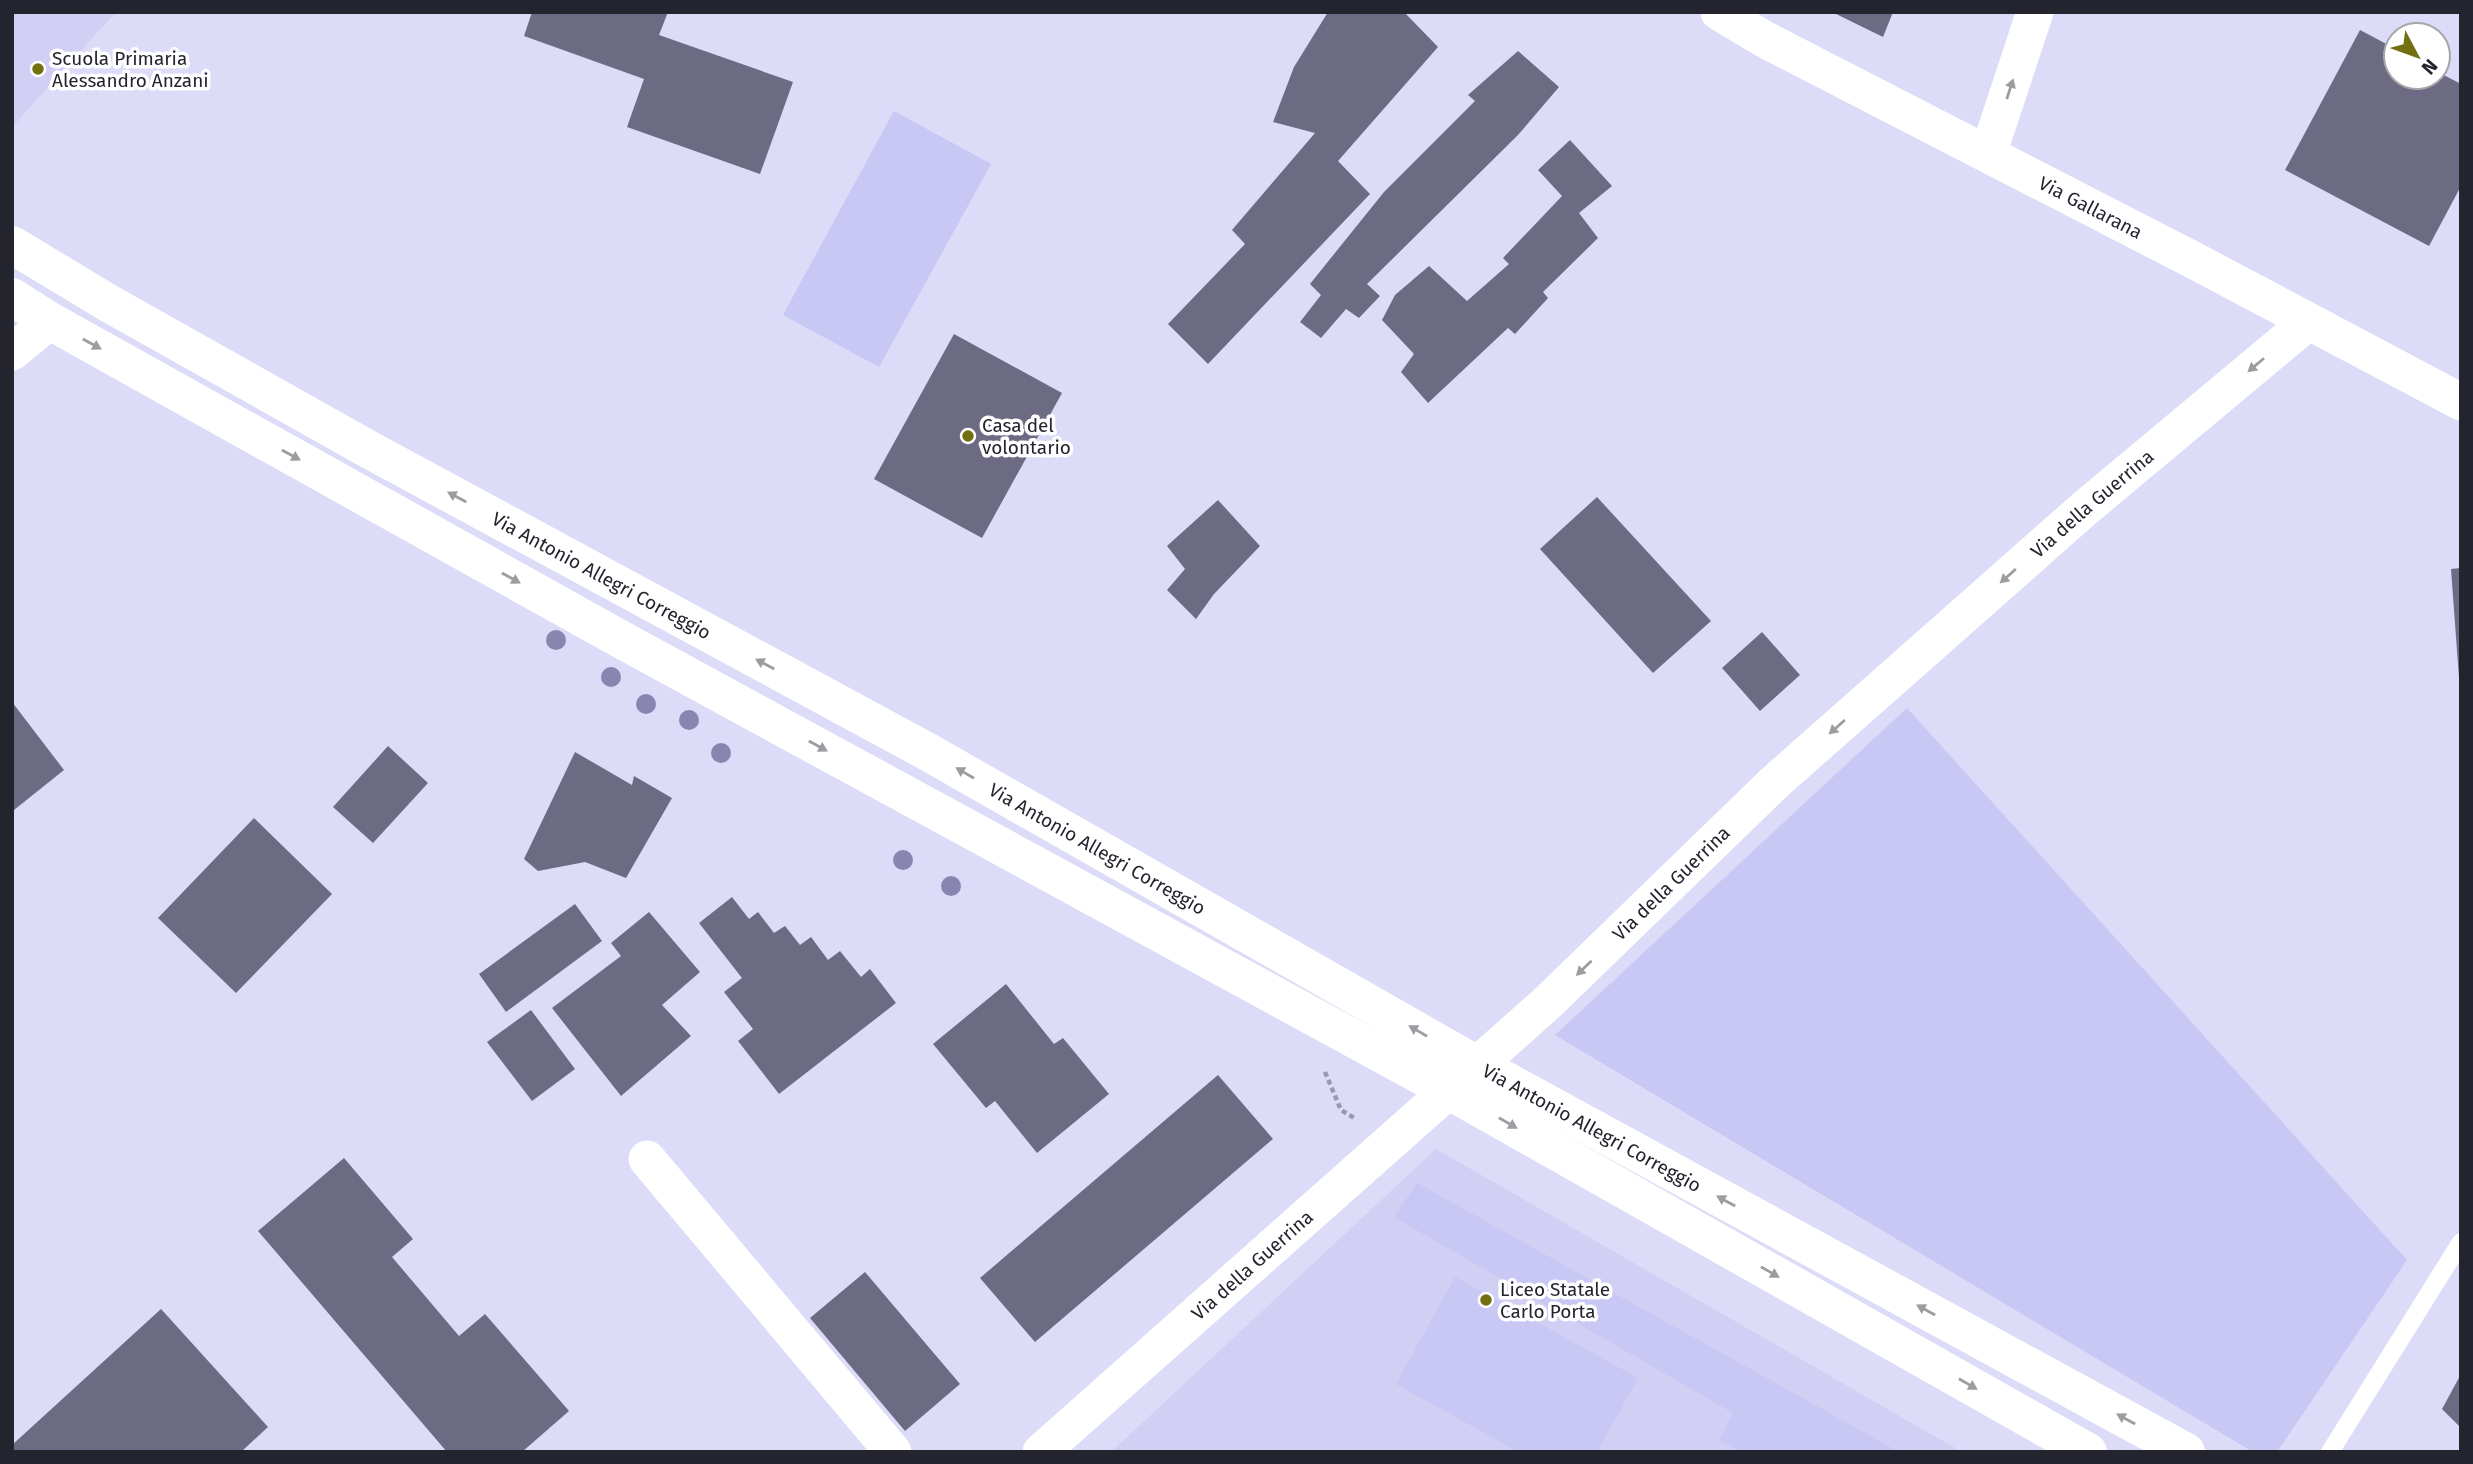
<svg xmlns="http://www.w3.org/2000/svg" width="2473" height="1464" font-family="'Fira Sans',sans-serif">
<rect width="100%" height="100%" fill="#dcdbf8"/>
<path fill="#d1cff3" d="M12 12H116L12 127Z
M1436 1149 1962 1452H1111Z"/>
<path fill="#c9c7f3" d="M894 111 991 164 879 367 783 315Z
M1907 708 2407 1260 2277 1452H2253L1555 1035Z
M1417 1183 1899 1452H1741L1719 1440 1733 1413 1394 1217Z
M1455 1277 1638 1378 1597 1452H1519L1396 1384Z"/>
<path fill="#6d6b84" d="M532 12H668L659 35 793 82 760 174 627 127 644 79 524 36Z
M1328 12H1404L1438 47 1338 161 1370 194 1208 364 1168 324 1245 244 1232 230 1315 133 1273 122 1294 67Z
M1832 12H1893L1883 37Z
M2360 30 2396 49V77H2438V72L2461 84V186L2429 246 2285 170Z
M1518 51 1559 87 1518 135 1367 284 1380 296 1359 318 1346 309 1321 338 1300 322 1321 295 1310 284 1384 192 1475 101 1468 95Z
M1570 140 1612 186 1579 213 1598 238 1543 292 1548 298 1515 334 1508 328 1428 403 1401 372 1414 354 1382 320 1395 295 1429 266 1467 301 1509 264 1503 258 1562 196 1538 170Z
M954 334 1062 393 982 538 874 479Z
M1597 497 1711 621 1653 673 1540 549Z
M1218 500 1260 546 1214 594 1196 619 1167 590 1185 569 1167 546Z
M2461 568V678H2459L2451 569Z
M1762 632 1800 675 1760 711 1722 668Z
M12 702 64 770 14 810 12 808Z
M388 746 428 783 373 843 333 807Z
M575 752 632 785 634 776 672 798 626 878 585 862 538 871 524 859Z
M254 818 332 894 236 993 158 918Z
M732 897 749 919 758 912 774 933 785 926 800 945 811 937 828 960 840 951 861 977 870 969 896 1003 779 1094 738 1041 753 1029 724 992 742 978 699 923Z
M575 904 602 941 506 1012 479 974Z
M649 912 700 972 662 1005 691 1036 621 1096 552 1008 621 956 611 943Z
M1006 984 1054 1044 1063 1038 1109 1094 1037 1153 995 1101 986 1108 933 1044Z
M531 1010 575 1069 532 1101 487 1042Z
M1218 1075 1273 1139 1035 1342 980 1278Z
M344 1158 413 1239 392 1257 459 1336 485 1314 569 1411 522 1452H447L258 1231Z
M865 1272 960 1384 905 1431 810 1318Z
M161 1309 268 1427 241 1452H12V1445Z
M2461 1374V1428L2442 1409Z"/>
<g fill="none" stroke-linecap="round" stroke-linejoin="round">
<path stroke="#9898ae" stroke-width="4.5" stroke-dasharray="5 3.5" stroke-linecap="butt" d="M1325 1072 1341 1110 1356 1119"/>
<path stroke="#fff" stroke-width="18" d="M2330 1452 2461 1242"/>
<g stroke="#fff" stroke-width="37">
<path id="s1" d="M1719 12 1764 39 2195 261 2461 402"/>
<path d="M1988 154 2035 12"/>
<path d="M12 352 50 321"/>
<path d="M647 1159 893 1452"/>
<path id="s2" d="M1041 1452 1546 1004 1774 783 2084 509 2308 322"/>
</g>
<g stroke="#fff" stroke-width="38">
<path id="s3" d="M12 245 110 304 368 449 928 752 1477 1065 2186 1452"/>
<path d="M12 297 50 321 622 640 1448 1090 2088 1452"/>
</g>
</g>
<g fill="#8985b1">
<circle cx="556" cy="640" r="10"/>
<circle cx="611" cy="677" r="10"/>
<circle cx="646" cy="704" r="10"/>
<circle cx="689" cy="720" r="10"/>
<circle cx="721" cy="753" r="10"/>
<circle cx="903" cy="860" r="10"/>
<circle cx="951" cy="886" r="10"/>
</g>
<defs><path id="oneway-solid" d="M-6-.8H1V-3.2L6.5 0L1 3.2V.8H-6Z" transform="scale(1.75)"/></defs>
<g fill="#9c9ca1">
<use href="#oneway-solid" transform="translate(2010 89) rotate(-72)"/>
<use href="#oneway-solid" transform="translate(92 344) rotate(29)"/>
<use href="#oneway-solid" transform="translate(2256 365) rotate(140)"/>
<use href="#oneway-solid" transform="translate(291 455) rotate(29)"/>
<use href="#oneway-solid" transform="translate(457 497) rotate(-152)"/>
<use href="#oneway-solid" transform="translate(2008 576) rotate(138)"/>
<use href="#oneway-solid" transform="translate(511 578) rotate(29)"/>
<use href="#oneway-solid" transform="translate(765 664) rotate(-152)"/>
<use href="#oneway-solid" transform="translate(1837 727) rotate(138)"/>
<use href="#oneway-solid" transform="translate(818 746) rotate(29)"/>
<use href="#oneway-solid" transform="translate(965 773) rotate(-150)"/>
<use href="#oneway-solid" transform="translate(1584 968) rotate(136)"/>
<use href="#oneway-solid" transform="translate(1418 1031) rotate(-150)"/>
<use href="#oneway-solid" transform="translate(1508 1123) rotate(30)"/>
<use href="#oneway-solid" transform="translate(1726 1201) rotate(-151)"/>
<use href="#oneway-solid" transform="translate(1770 1272) rotate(30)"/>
<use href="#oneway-solid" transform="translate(1926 1310) rotate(-151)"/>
<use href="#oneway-solid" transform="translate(1968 1384) rotate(30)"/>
<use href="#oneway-solid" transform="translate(2126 1419) rotate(-151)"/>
</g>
<g fill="#737011" stroke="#fff" stroke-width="2.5">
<circle cx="38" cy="69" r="7"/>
<circle cx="968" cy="436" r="7"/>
<circle cx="1486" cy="1300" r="7"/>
</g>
<g text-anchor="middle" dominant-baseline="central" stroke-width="7" stroke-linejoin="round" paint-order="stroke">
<g font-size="19" fill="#24242e" stroke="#fff" text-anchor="start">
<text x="52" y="58">Scuola Primaria<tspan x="52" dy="22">Alessandro Anzani</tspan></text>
<text x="982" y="425">Casa del<tspan x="982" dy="22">volontario</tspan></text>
<text x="1500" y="1289">Liceo Statale<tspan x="1500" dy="22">Carlo Porta</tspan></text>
</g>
<g font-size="19" fill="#24242e" stroke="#fff">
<text stroke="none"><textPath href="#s1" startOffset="420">Via Gallarana</textPath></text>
<text stroke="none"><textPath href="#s2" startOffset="1416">Via della Guerrina</textPath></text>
<text stroke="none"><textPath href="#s3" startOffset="676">Via Antonio Allegri Correggio</textPath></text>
<text stroke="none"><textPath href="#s3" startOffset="1242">Via Antonio Allegri Correggio</textPath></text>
<text stroke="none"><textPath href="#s2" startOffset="849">Via della Guerrina</textPath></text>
<text stroke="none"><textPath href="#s3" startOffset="1810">Via Antonio Allegri Correggio</textPath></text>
<text stroke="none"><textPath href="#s2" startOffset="282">Via della Guerrina</textPath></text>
</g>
</g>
<rect width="2473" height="1464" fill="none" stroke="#24242e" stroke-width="28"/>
<g transform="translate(2417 56) rotate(131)"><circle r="33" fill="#ffffff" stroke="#a7a7ab" stroke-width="2"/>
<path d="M0-5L12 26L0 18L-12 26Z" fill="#737011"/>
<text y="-10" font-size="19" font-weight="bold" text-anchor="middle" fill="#24242e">N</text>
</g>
</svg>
